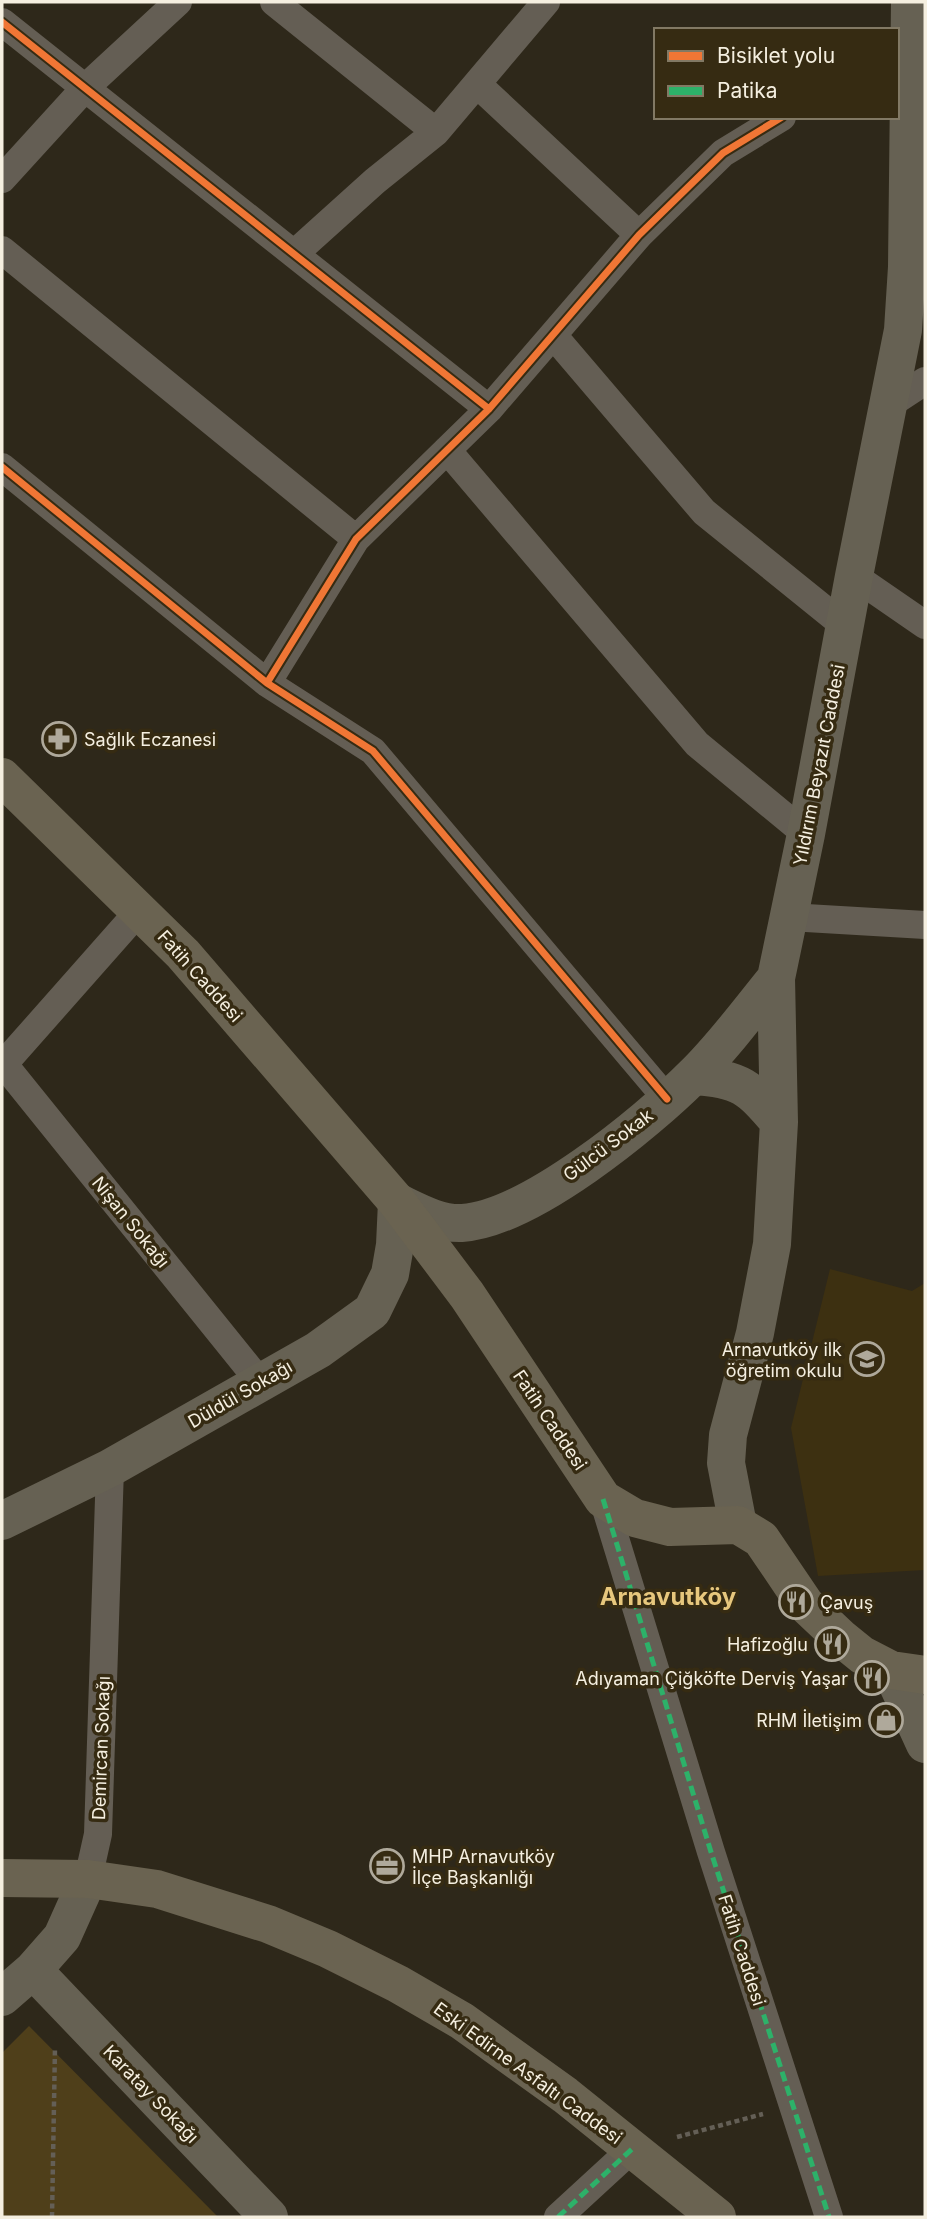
<svg xmlns="http://www.w3.org/2000/svg" width="927" height="2219" font-family="Inter,sans-serif">
<rect width="100%" height="100%" fill="#2e281a"/>
<path fill="#3d3011" d="M830 1269 912 1291 925 1283V1570L818 1576 791 1428Z"/>
<path fill="#4f3f1a" d="M29 2026 218 2217H2V2053Z"/>
<g fill="none" stroke-linecap="round" stroke-linejoin="round">
<path stroke="#645f56" stroke-width="4.5" stroke-dasharray="5 3.5" stroke-linecap="butt" d="M677 2137 763 2114
M52 2217 55 2047"/>
<path stroke="#645e54" stroke-width="28" d="M274 2 436 132
M2 22 489 409
M477 84 639 235
M2 179 85 88 178 2
M2 250 356 539
M294 254 375 181 436 132 546 2
M553 335 704 512 845 626
M890 404 925 381
M447 450 697 744 806 834
M2 467 267 683 373 751 667 1099
M854 576 925 625
M267 683 356 539 489 409 639 235 723 153 782 117
M789 917 925 925
M2 1062 260 1382
M2 1066 139 911
M603 1499 711 1852 829 2217
M88 1879 98 1834 110 1468
M558 2217 632 2149"/>
<path stroke="#666153" stroke-width="38" d="M694 1076C741 1079 749 1087 779 1122
M2 1521 110 1468 318 1350 372 1311 390 1274 395 1245 397 1202C418 1212 439 1224 462 1223 529 1219 646 1123 693 1076 723 1047 749 1011 776 978
M738 1525 726 1463 728 1435 755 1333 772 1244 779 1122 776 978 806 834 854 576 903 330 907 267 910 2
M891 1670 925 1744
M33 1970 269 2217
M2 1997 33 1970 62 1937 88 1879"/>
<path stroke="#6a6351" stroke-width="38" d="M2 777 183 954 397 1202 467 1295 603 1499 635 1518 670 1527 738 1525 761 1539 805 1604 841 1638 862 1655 891 1670 925 1675
M2 1878 88 1879 157 1889 268 1924 328 1949 398 1984 462 2021 565 2095 717 2217"/>
<path stroke="#2db169" stroke-width="5" stroke-dasharray="10 5" stroke-linecap="butt" d="M603 1499 711 1852 829 2217
M558 2217 632 2149"/>
<g stroke="#362b12" stroke-width="11">
<path id="cycleway" d="M2 22 489 409
M2 467 267 683 373 751 667 1099
M267 683 356 539 489 409 639 235 723 153 782 117"/>
</g>
<use href="#cycleway" stroke="#f07635" stroke-width="7"/>
</g>
<defs>
<g id="pharmacy-ring" transform="scale(1.75)"><circle r="9.5" fill="#362b12" stroke="#afa99b" stroke-width="1.5"/><path d="M-2-6h4v4h4v4h-4v4h-4v-4h-4v-4h4Z" fill="#afa99b"/></g>
<g id="school-ring" transform="scale(1.75)"><circle r="9.5" fill="#362b12" stroke="#afa99b" stroke-width="1.5"/><path d="M0-5L7-2L0 1L-7-2ZM-4 1L0 2.5L4 1V4Q0 6-4 4Z" fill="#afa99b"/></g>
<g id="restaurant-ring" transform="scale(1.75)"><circle r="9.5" fill="#362b12" stroke="#afa99b" stroke-width="1.5"/><path d="M-5-6h1v4h1v-4h1v4h1v-4h1v5L-1.5 .5V6h-2V.5L-5-1ZM5-6V6H3V1.5H1.5Q1.5-4 5-6Z" fill="#afa99b"/></g>
<g id="shop-ring" transform="scale(1.75)"><circle r="9.5" fill="#362b12" stroke="#afa99b" stroke-width="1.5"/><path d="M-5-2.5h2.3a2.7 3.5 0 0 1 5.4 0H5L5.5 6h-11ZM-1.5-2.5h3a1.5 2.3 0 0 0-3 0Z" fill="#afa99b"/></g>
<g id="office-ring" transform="scale(1.75)"><circle r="9.5" fill="#362b12" stroke="#afa99b" stroke-width="1.5"/><path d="M-6-3h4V-5.5h4V-3h4V5H-6ZM-1-4.5V-3h2v-1.5ZM-6 0V1H6V0Z" fill="#afa99b"/></g>
</defs>
<g fill-rule="evenodd">
<use href="#pharmacy-ring" x="59" y="739"/>
<use href="#school-ring" x="867" y="1359"/>
<use href="#restaurant-ring" x="796" y="1602"/>
<use href="#restaurant-ring" x="832" y="1644"/>
<use href="#restaurant-ring" x="872" y="1678"/>
<use href="#shop-ring" x="886" y="1720"/>
<use href="#office-ring" x="387" y="1866"/>
</g>
<g text-anchor="middle" dominant-baseline="central" stroke-width="7" stroke-linejoin="round" paint-order="stroke">
<g font-size="18" fill="#f5efe0" stroke="#362b12" text-anchor="end">
<text x="84" y="739" text-anchor="start">Sağlık Eczanesi</text>
<text x="842" y="1349">Arnavutköy ilk<tspan x="842" dy="21">öğretim okulu</tspan></text>
<text x="820" y="1602" text-anchor="start">Çavuş</text>
<text x="808" y="1644">Hafizoğlu</text>
<text x="848" y="1678">Adıyaman Çiğköfte Derviş Yaşar</text>
<text x="862" y="1720">RHM İletişim</text>
<text x="412" y="1856" text-anchor="start">MHP Arnavutköy<tspan x="412" dy="21">İlçe Başkanlığı</tspan></text>
</g>
<g font-size="18" fill="#f5efe0" stroke="#362b12">
<text transform="translate(819 765) rotate(-79)">Yıldırım Beyazıt Caddesi</text>
<text transform="translate(200 976) rotate(48)">Fatih Caddesi</text>
<text transform="translate(608 1145) rotate(-37)">Gülcü Sokak</text>
<text transform="translate(131 1222) rotate(51)">Nişan Sokağı</text>
<text transform="translate(240 1394) rotate(-30)">Düldül Sokağı</text>
<text transform="translate(550 1420) rotate(56)">Fatih Caddesi</text>
<text transform="translate(101 1748) rotate(-88)">Demircan Sokağı</text>
<text transform="translate(742 1950) rotate(72)">Fatih Caddesi</text>
<text transform="translate(528 2073) rotate(36)">Eski Edirne Asfaltı Caddesi</text>
<text transform="translate(151 2094) rotate(46)">Karatay Sokağı</text>
</g>
<g font-size="24" font-weight="bold" fill="#e7c77d" stroke="#362b12">
<text x="668" y="1596">Arnavutköy</text>
</g>
</g>
<rect width="927" height="2219" fill="none" stroke="#f5efe0" stroke-width="7"/>
<rect x="654" y="28" width="245" height="91" fill="#362b12" stroke="#827964" stroke-width="2"/>
<rect x="668" y="51" width="35" height="10" fill="#f07635" stroke="#827964" stroke-width="2"/>
<text x="717" y="63" font-size="21" fill="#f5efe0">Bisiklet yolu</text>
<rect x="668" y="86" width="35" height="10" fill="#2db169" stroke="#827964" stroke-width="2"/>
<text x="717" y="98" font-size="21" fill="#f5efe0">Patika</text>
</svg>
